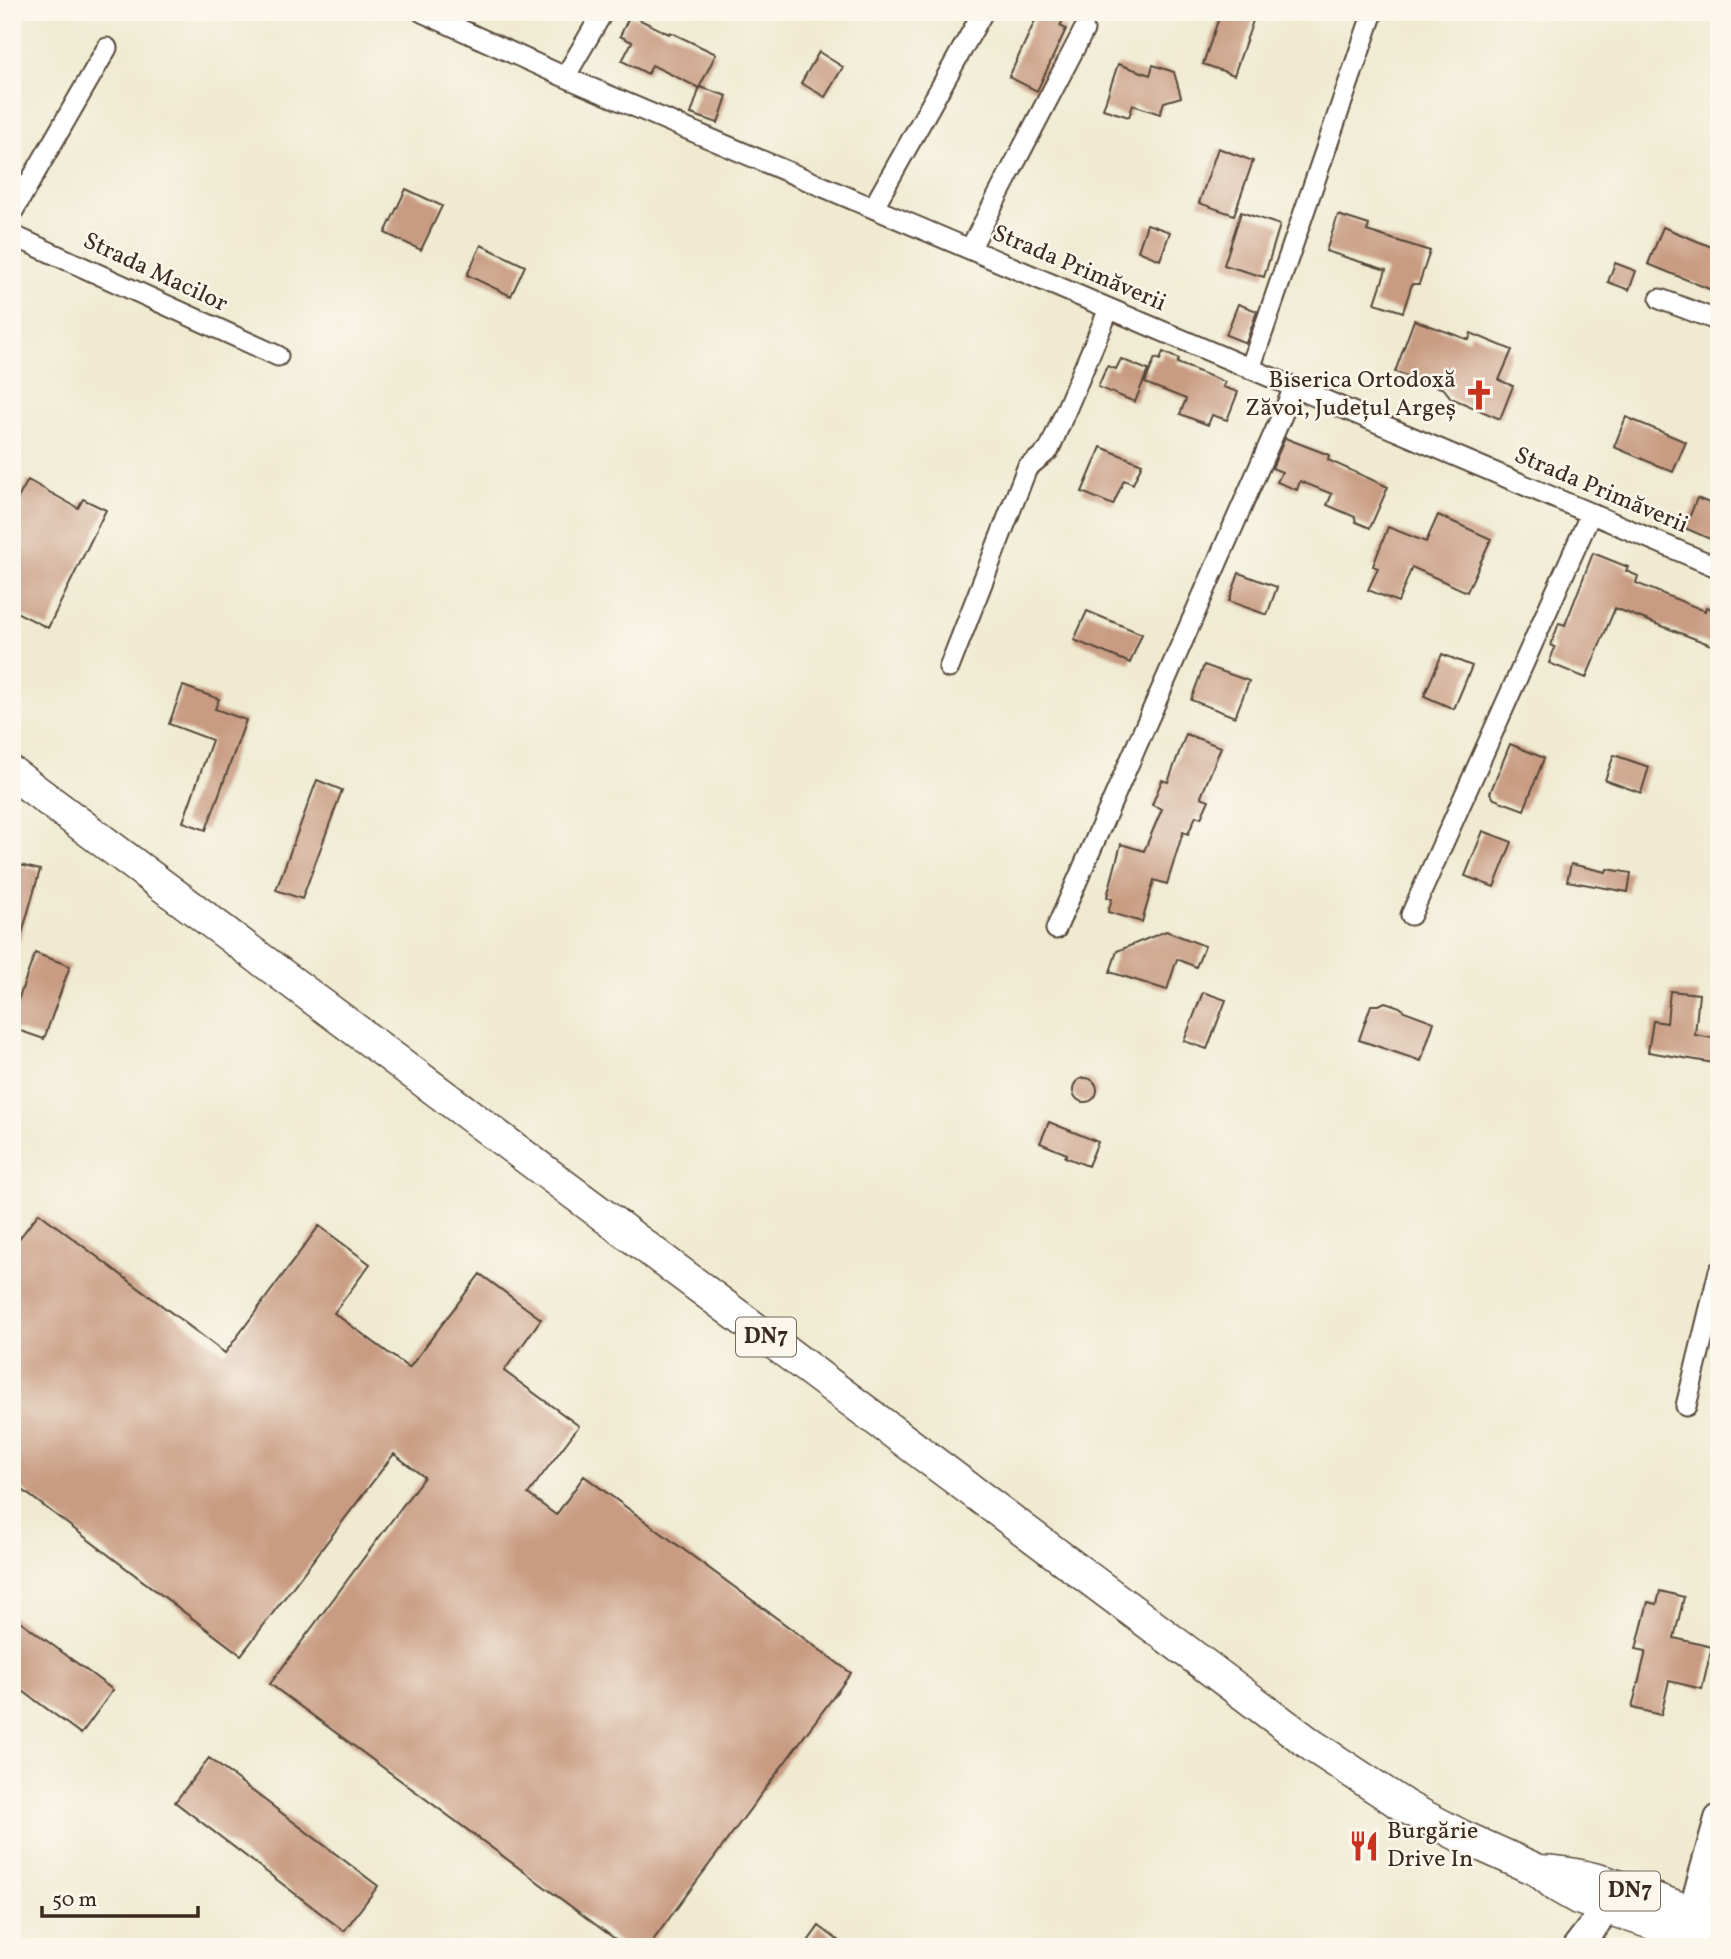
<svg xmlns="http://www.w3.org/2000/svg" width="1731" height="1959" font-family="Vollkorn,serif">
<rect width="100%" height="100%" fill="#fbf7ec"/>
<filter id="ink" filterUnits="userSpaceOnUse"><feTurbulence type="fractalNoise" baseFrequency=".0143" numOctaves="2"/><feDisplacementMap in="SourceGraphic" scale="14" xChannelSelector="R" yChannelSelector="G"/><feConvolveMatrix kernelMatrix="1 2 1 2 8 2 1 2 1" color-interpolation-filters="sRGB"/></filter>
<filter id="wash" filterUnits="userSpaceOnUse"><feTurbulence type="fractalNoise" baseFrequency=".00686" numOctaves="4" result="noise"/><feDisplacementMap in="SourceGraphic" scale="28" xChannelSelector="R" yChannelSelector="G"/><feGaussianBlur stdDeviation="1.57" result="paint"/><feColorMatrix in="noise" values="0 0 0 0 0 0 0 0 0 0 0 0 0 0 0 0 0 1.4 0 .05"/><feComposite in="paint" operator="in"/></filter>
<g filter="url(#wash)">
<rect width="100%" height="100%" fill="#efead0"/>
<g id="blocks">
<path fill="#c89b82" d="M1039 12H1067L1060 26 1066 29 1037 91 1009 77Z
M1221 12H1236L1254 18 1234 75 1203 64Z
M630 15 669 34 670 32 716 54 699 88 652 65 648 74 622 61 632 42 620 36Z
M819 52 843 67 825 97 801 83Z
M1118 64 1150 75 1153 65 1174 72 1181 97 1164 102 1160 114 1133 105 1129 117 1103 109Z
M700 87 727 96 718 123 691 114Z
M1218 148 1253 161 1234 215 1199 203Z
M406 189 442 206 421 250 385 233Z
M1241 212 1280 225 1264 277 1224 265Z
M1338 215 1369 225 1367 231 1430 251 1419 284H1412L1403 312 1375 303 1386 270 1326 251Z
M1147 224 1170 232 1160 260 1138 251Z
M1663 227 1719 250V280L1714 291 1648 264Z
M481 245 525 266 511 296 467 275Z
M1615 263 1636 271 1629 290 1608 282Z
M1238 304 1257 311 1246 343 1226 335Z
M1414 320 1469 340 1471 333 1512 350 1499 380 1513 386 1500 419 1451 398 1444 389 1395 372Z
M1163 352 1179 359 1177 363 1225 382 1223 387 1238 392 1227 420 1212 415 1208 425 1180 414 1186 399 1145 383 1155 358 1160 360Z
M1121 359 1148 370 1135 402 1098 387 1107 366 1116 369Z
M1626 417 1686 442 1673 472 1614 447Z
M1285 438 1329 455 1328 460 1388 487 1370 528 1356 522 1355 517 1327 505 1332 494 1300 481 1297 490 1277 482 1282 472 1272 468Z
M1101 447 1142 464 1133 484 1124 480 1113 505 1082 492Z
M28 480 78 508 83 499 106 510 48 628 12 610V509Z
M1697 498 1719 507V543L1685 528Z
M1438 515 1491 539 1467 592 1412 567 1398 602 1368 590 1378 568 1373 566 1388 527 1426 542Z
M1593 553 1628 567 1626 571 1638 576 1636 583 1705 611 1706 607 1719 611V648L1615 608 1586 678 1549 663 1555 647 1551 645 1559 623 1565 625Z
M1239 573 1277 587 1267 615 1229 601Z
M1087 611 1142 634 1130 663 1074 640Z
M1442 654 1472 666 1454 709 1424 696Z
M1204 665 1249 681 1235 717 1191 700Z
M183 686 219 699 215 709 246 720 206 830 183 822 212 740 169 724Z
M1186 734 1221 747 1201 797 1209 800 1201 818 1196 816 1188 834 1183 832 1167 884 1154 880 1142 922 1108 912 1112 899 1107 897 1121 844 1144 851 1162 809 1152 805 1162 780 1168 782Z
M1510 744 1544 758 1524 810 1494 799 1490 793Z
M1614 755 1649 767 1641 793 1605 780Z
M317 780 342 790 302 899 276 890Z
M1483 831 1512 842 1494 887 1465 876Z
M12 863 40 870 17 951 12 950Z
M1571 864 1606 872 1607 869 1631 873 1628 892 1567 881Z
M1166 931 1205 946 1196 967 1177 959 1167 990 1110 972 1117 951Z
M35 953 70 966 44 1039 12 1028V1001L17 1003Z
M1670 991 1699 994 1695 1035 1718 1039 1714 1063 1648 1052 1653 1021 1667 1023Z
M1203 992 1226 1000 1207 1049 1184 1041Z
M1385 1002 1400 1007 1404 1011 1434 1022 1421 1061 1359 1040 1371 1005H1379Z
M1073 1090a12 12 0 1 1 24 0a12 12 0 1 1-24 0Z
M1049 1122 1098 1142 1088 1166 1065 1157 1067 1154 1040 1143Z
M39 1213 225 1353 319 1226 370 1264 334 1313 409 1368 480 1274 541 1319 504 1371 579 1426 528 1494 556 1515 584 1476 851 1673 648 1947H626L270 1684 424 1477 394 1454 241 1655 12 1482V1248Z
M1660 1591 1684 1597 1674 1638 1712 1647 1702 1689 1669 1681 1661 1715 1632 1708 1646 1651 1636 1649 1648 1602 1657 1604Z
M12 1615 113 1690 81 1734 12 1683Z
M209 1758 378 1886 344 1931 175 1802Z
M819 1926 847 1947H804Z"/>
</g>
</g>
<g filter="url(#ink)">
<use href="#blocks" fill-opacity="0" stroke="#564739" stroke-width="2"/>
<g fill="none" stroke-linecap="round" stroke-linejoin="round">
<g stroke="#564739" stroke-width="23">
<path id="street" d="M422 12 565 77 1719 568
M565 77 603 12
M873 208 983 12
M12 213 107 48
M12 235 278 356
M970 249 1084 30
M1660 299 1719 321
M1250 369 1373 12
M949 668 1027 468 1049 450 1109 309
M1411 915 1591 513
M1056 929 1294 388
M1686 1406 1719 1271"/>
</g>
<g stroke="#564739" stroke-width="32">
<path id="secondary" d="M1687 1932 1719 1819
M1577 1947 1607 1908 1616 1889"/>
</g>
<g stroke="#564739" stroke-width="35">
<path id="primary" d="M12 773 1313 1746 1406 1807 1461 1836 1539 1871 1557 1886 1578 1898 1687 1935 1717 1947
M1539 1871C1602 1872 1659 1905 1719 1920"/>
</g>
<use href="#street" stroke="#fff" stroke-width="19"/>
<use href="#secondary" stroke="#fff" stroke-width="28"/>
<use href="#primary" stroke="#fff" stroke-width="32"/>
</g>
</g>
<defs>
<g id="church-bare" transform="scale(2.415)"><path d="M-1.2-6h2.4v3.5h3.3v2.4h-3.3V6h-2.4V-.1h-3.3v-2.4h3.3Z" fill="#c8321e" stroke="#fbf7ec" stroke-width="2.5" paint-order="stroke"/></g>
<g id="restaurant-bare" transform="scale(2.415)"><path d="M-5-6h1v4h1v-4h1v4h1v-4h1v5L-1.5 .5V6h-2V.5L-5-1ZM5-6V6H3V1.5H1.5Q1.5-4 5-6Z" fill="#c8321e" stroke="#fbf7ec" stroke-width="2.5" paint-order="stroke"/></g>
</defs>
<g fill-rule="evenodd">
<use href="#church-bare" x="1479" y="395"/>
<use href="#restaurant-bare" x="1364" y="1846"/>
</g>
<g text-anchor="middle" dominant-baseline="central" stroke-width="5" stroke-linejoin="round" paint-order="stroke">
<g fill="#fbf7ec" stroke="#75685c" stroke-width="2">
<rect x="736" y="1317.5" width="60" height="39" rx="5"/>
<rect x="1600" y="1871.5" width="60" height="39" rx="5"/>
</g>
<g font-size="23" font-weight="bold" fill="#3b2a1e">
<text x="766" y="1337">DN7</text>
<text x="1630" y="1891">DN7</text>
</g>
<g font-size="24" fill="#3b2a1e" stroke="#fbf7ec">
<text transform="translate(1079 269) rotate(23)">Strada Primăverii</text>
<text transform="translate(155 273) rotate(25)">Strada Macilor</text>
<text transform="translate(1601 491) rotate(23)">Strada Primăverii</text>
</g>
<g font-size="24" fill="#3b2a1e" stroke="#fbf7ec" text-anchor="end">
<text x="1456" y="381">Biserica Ortodoxă<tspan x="1456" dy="28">Zăvoi, Județul Argeș</tspan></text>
<text x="1387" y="1832" text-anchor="start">Burgărie<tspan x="1387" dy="28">Drive In</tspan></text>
</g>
</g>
<rect width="1731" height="1959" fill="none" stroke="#fbf7ec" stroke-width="42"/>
<path d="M42 1906v10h156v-10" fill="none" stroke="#3b2a1e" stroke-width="3.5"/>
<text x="52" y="1906" font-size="21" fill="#3b2a1e" stroke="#fbf7ec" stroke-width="5" paint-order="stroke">50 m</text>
</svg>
